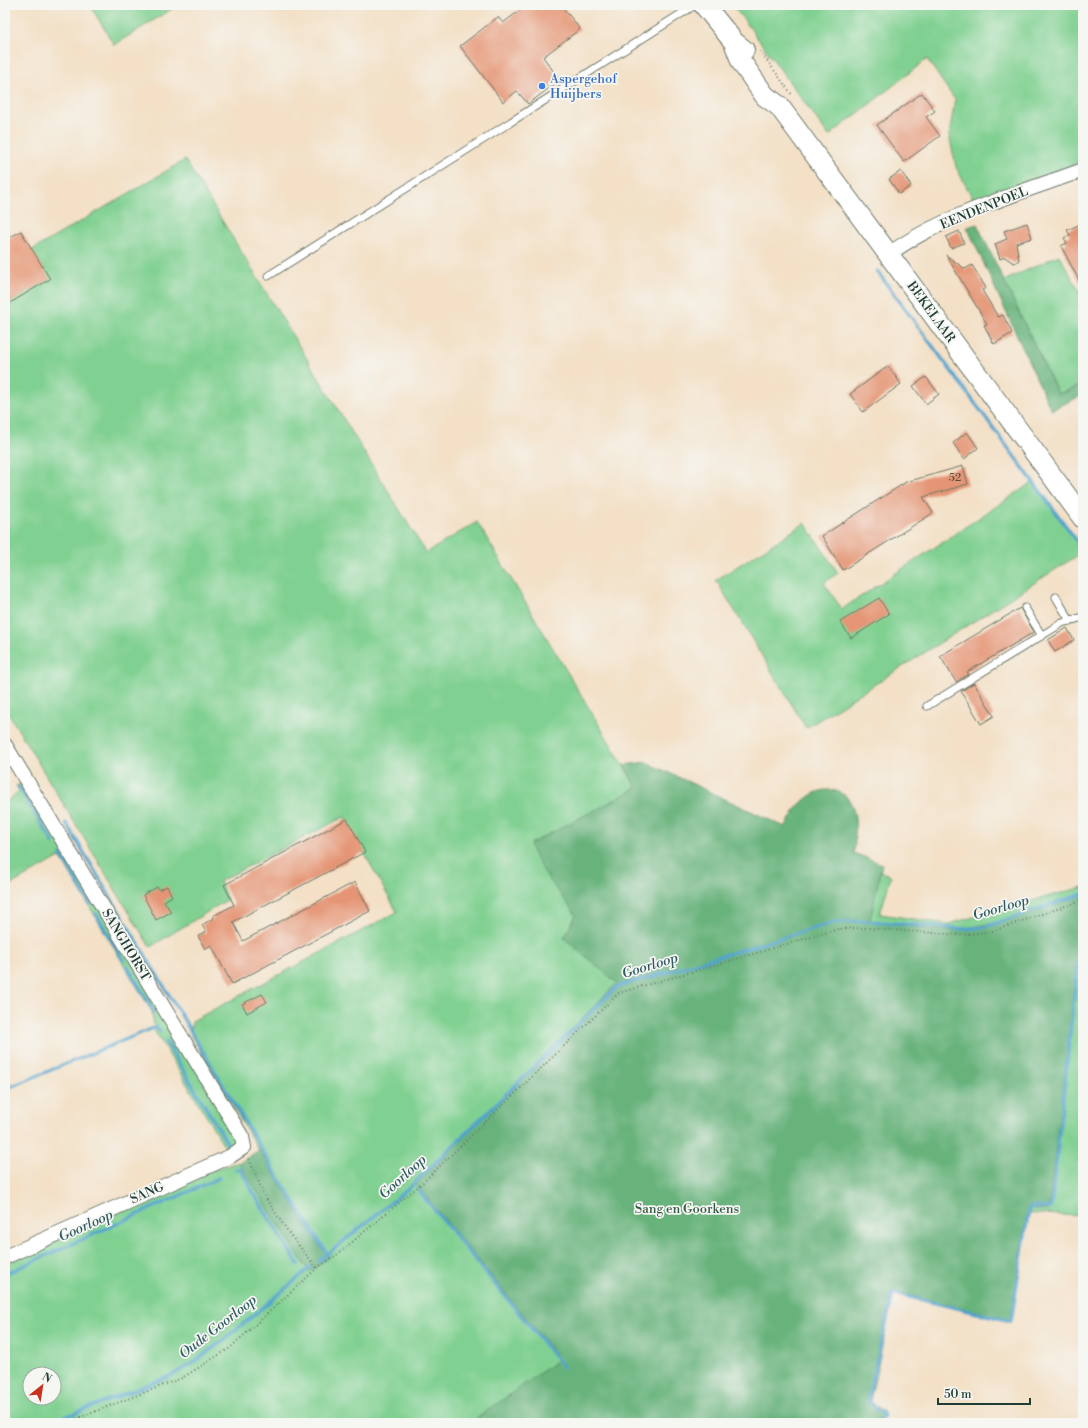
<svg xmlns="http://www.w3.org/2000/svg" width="1088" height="1428" font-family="'Libre Bodoni',serif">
<rect width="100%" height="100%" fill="#f6f6f2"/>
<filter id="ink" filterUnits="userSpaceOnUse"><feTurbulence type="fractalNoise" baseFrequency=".025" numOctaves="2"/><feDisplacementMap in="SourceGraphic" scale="8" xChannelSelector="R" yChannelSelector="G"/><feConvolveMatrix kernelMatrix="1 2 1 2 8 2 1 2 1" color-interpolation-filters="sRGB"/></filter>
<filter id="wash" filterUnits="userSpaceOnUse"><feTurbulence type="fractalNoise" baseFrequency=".012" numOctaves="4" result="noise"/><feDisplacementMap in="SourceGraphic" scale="16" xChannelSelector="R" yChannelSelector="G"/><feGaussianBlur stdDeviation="0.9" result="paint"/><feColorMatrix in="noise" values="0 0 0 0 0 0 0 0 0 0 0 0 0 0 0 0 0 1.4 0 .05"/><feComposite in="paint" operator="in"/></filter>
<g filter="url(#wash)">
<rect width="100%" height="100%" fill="#f3e0c6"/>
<path fill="#80d091" stroke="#508662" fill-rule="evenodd" d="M90 5H178L114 45Z
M731 5H1083V161L974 201 956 167 949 135 955 100 927 59 829 136 742 17Z
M185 160 426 553 477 522 637 788 530 845 665 775 891 876 880 914 948 924 1083 887V1216L1020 1213 886 1289 860 1423H5V1264L214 1169 262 1156 191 1036 192 1021 397 912 344 817 220 881 227 900 150 947 5 708V272L22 256ZM30 1374H54V1398H30Z
M1059 255 1083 297V384L1058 394 1004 281Z
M1033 482 1083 549V552L806 728 716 580 805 523 838 573 824 583 842 609Z
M19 784H25L240 1140 228 1152 154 1030 152 1012 60 857 5 888V803L19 791 16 786Z"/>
<path fill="#68b27b" stroke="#447858" d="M977 224 1058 394 1065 392 1083 384V395L1051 410 967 227Z
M646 762 785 827C790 820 794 810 800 804 808 796 818 789 830 790 861 792 856 831 854 853L882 864 870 920 932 930H955L1000 922 1070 900 1083 894V924L1048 1211 1029 1208 1012 1320 894 1292 870 1401 884 1412 876 1423H470L554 1363 558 1359 555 1353 416 1185 617 983 564 938 576 915C562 896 536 866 530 844L637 788 624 765Z
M259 1150 319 1245 329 1257 309 1272 239 1163Z"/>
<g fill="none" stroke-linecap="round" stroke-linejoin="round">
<path stroke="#51a3cc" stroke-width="3.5" d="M877 271 1083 549
M19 787 53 842
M66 823 272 1167 327 1254
M61 855 90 904
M96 914 123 960
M127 966 154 1012
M166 1042 229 1146
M5 1089 156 1027 160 1031
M236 1170 240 1168 256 1197 298 1264
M418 1190 564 1368
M319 1261 409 1188 617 987 835 922 868 921 962 929 985 927 1083 894
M304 1272V1273L310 1267
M5 1274 219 1178
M50 1423 168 1377 192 1364 225 1339 304 1273
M879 1423 884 1415 869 1402 868 1398 893 1293 1011 1321 1029 1209 1032 1207 1051 1208 1083 913"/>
</g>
<g id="blocks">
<path fill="#e59575" d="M527 5H561L580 29 543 57 560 80 528 104 517 91 503 102 460 46 498 17 503 23Z
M922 93 935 111 926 117 940 136 904 162 877 125Z
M901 171 911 186 899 194 889 179Z
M1027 223 1032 238 1016 243 1019 260 1015 263 1012 262 1005 257 1000 259 995 244 1007 239 1004 231Z
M1083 223V288L1061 246 1067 243 1064 238 1070 235 1067 230Z
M21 231 50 279 5 306V240Z
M959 231 964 243 951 248 946 237Z
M946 255 965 269 972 265 986 288 982 290 998 317 1003 315 1012 333 994 344 984 325 987 324Z
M888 366 901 384 863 412 850 394Z
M926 377 939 394 926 404 913 386Z
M967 432 978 448 964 459 953 443Z
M963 466 968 484 923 497 933 513 843 570 822 536 906 482Z
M879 598 889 614 851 638 840 622Z
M1020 608 1034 632 967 672 969 674 956 682 940 656Z
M1067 628 1074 640 1055 652 1048 640Z
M974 683 994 716 981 724 961 691Z
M347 819 365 852 233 922 243 941 355 882 370 911 232 984 211 945 205 949 198 936 206 932 202 925 214 918 213 916 234 905 224 885Z
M167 886 172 896 164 901 171 912 156 920 143 895 157 887 159 890Z
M262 994 267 1002 247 1013 242 1004Z"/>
</g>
</g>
<g filter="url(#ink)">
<use href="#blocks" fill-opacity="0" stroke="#697667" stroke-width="1"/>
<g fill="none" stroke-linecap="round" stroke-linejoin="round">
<g stroke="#697667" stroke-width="9">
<path id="lane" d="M268 276 695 5
M1056 597 1070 621
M1025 608 1042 636
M927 706 1062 623 1083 617"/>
</g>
<g stroke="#697667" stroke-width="16">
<path id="street" d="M889 254C943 215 1020 193 1083 170
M5 745 242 1137 244 1147 229 1157 5 1257"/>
</g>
<g stroke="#697667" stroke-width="22">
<path id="secondary" d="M704 5 734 42 744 50
M734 42 742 63 765 96 779 106 1083 518"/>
</g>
<path stroke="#697667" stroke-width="2" stroke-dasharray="1 3" stroke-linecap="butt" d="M760 51 793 96
M1078 533 1083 541
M249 1159 265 1197 291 1236 317 1268
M65 1423 182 1378 230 1348 317 1268 338 1254 421 1184 619 993 838 929 866 928 961 935 993 931 1083 900"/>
<use href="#lane" stroke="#fff" stroke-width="7"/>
<use href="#street" stroke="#fff" stroke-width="14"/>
<use href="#secondary" stroke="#fff" stroke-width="20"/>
</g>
</g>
<circle fill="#3f7fe0" stroke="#f6f6f2" stroke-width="1.5" cx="542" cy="86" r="4"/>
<g text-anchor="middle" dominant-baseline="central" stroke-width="3.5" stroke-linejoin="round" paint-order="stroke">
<g font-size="11" fill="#505344">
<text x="955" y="478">52</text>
</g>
<g font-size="13" fill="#366cbe" stroke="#f6f6f2" text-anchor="start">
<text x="550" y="79">Aspergehof<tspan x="550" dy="15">Huijbers</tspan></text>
</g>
<g font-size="13" fill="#1f3d34" stroke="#f6f6f2">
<text transform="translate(984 208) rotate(-22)">EENDENPOEL</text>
<text transform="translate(931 312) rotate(54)">BEKELAAR</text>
<text transform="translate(126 945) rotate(59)">SANGHORST</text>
<text transform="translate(147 1193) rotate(-24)">SANG</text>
</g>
<g font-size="13" fill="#325a47" stroke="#f6f6f2">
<text x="687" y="1209">Sang en Goorkens</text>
</g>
<g font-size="14" font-style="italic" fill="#2e5c62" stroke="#f6f6f2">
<text transform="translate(1001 908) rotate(-16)">Goorloop</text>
<text transform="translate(650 966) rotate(-17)">Goorloop</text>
<text transform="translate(403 1177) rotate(-42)">Goorloop</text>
<text transform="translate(86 1226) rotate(-24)">Goorloop</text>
<text transform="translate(218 1327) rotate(-38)">Oude Goorloop</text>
</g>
</g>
<rect width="1088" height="1428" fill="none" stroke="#f6f6f2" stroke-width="20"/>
<g transform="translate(42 1386) rotate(30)"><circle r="19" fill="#f6f6f2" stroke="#a0aca6"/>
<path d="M0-3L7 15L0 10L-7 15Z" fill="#c8321e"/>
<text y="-6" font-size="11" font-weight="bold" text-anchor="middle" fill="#1f3d34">N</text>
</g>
<path d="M938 1398v6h92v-6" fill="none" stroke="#1f3d34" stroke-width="2"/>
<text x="944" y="1398" font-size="12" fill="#1f3d34" stroke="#f6f6f2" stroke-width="3" paint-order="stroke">50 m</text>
</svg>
